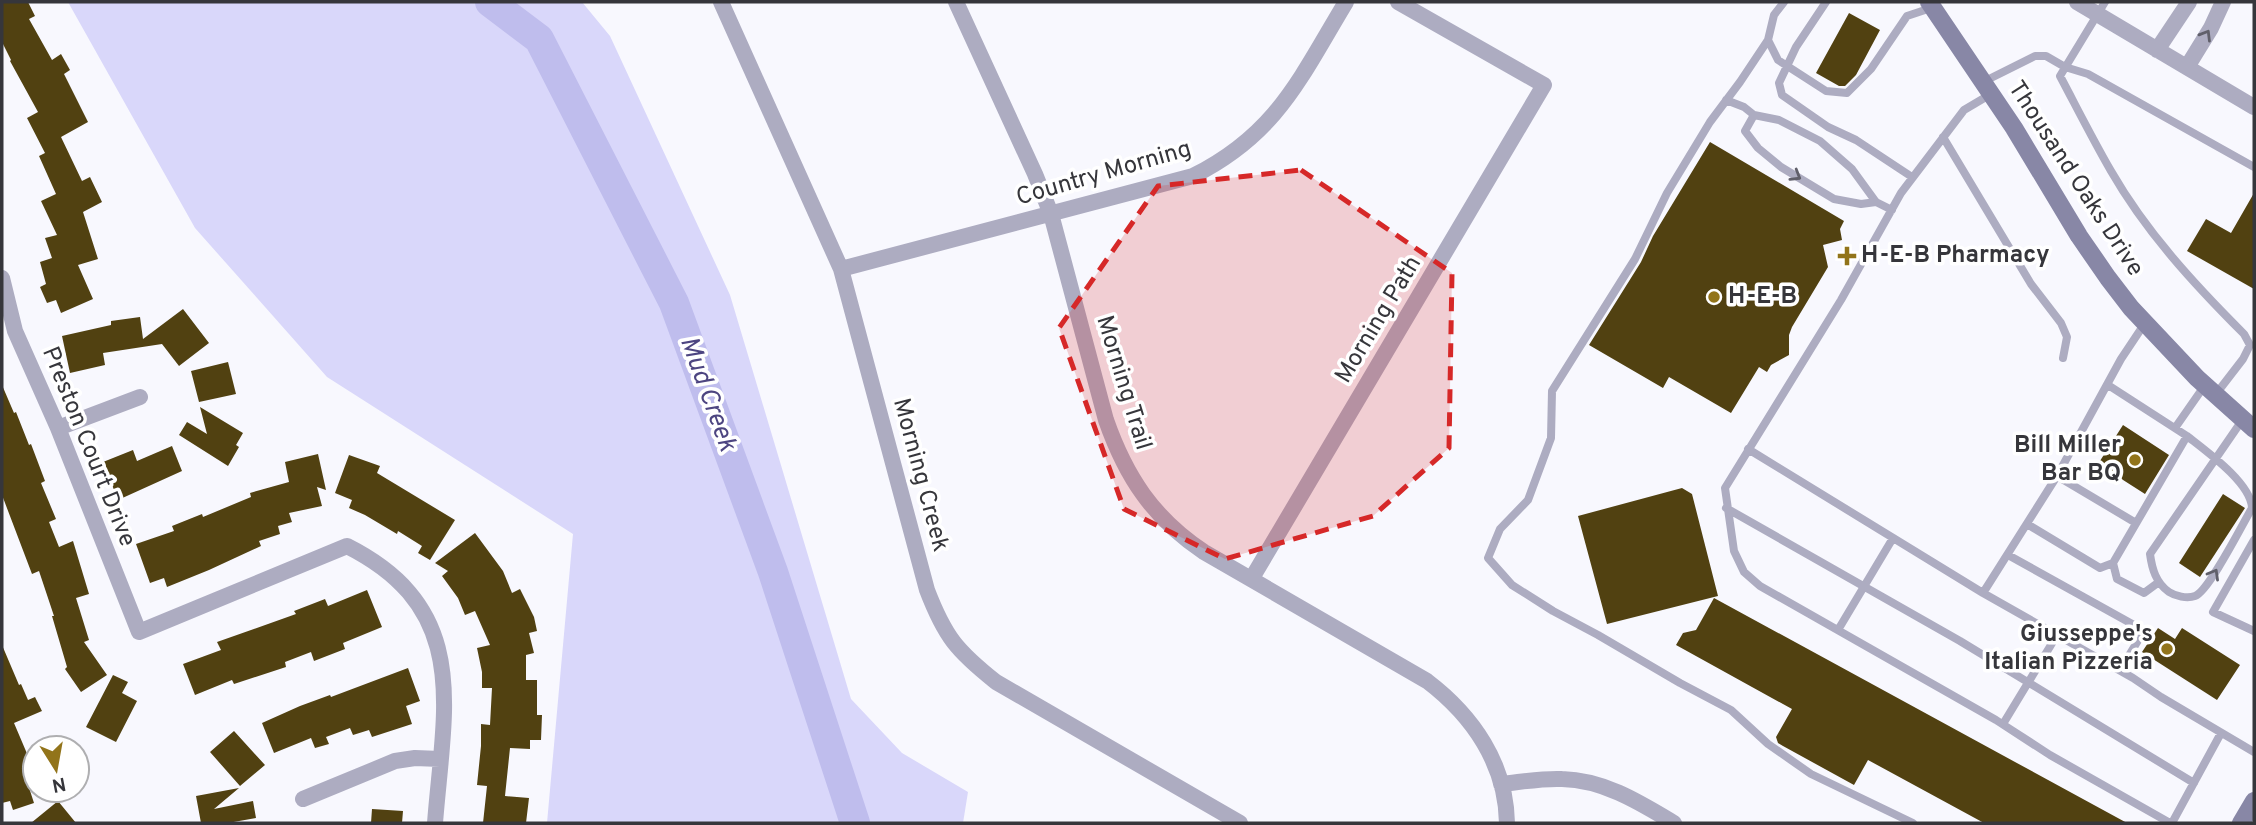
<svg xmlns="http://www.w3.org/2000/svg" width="2256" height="825" font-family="Overpass,sans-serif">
<rect width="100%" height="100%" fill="#f8f8fe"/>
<path fill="#d9d7fa" d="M68 2H582L610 36 730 295 851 699 902 753 968 792 963 823H547L573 534 327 377 195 228Z"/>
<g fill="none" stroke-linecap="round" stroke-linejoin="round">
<path stroke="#bfbded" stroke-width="30" d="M490 2 539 39 674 303 773 572 855 823"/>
</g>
<path fill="#514111" d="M2 2H28L35 16 29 19 52 60 61 54 70 70 64 74 88 122 61 137 82 181 90 177 102 202 83 212 98 259 78 265 93 299 61 313 56 300 47 303 40 287 46 284 40 262 52 258 45 238 57 235 41 201 56 194 39 156 45 153 27 118 38 112 10 61 11 60 2 42Z
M1849 13 1880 30 1856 75 1845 86H1839L1816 73Z
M1710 142 1844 221 1840 229 1842 240 1823 245 1828 267 1792 327 1789 335V355L1771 365 1767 372 1759 367 1731 413 1669 377 1663 388 1589 345 1641 262 1653 236Z
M2254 193V289L2187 251 2206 219 2231 233Z
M183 309 209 343 179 366 162 344 103 353 105 365 70 373 62 336 111 325V321L140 317 143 339Z
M228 362 236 394 199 402 191 371Z
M2 385 14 413 16 412 29 445 31 444 45 481 41 483 56 519 49 522 59 547 73 541 89 594 76 598 89 640 84 642 107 675 81 692 65 669 67 667 52 616H54L39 571 32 574 2 495Z
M200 407 243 433 236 445 239 447 228 466 179 435 187 422 207 434Z
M2123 425 2169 455 2145 494 2098 464Z
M172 446 182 471 118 500 103 462 133 450 137 461Z
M318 454 326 490 317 487 322 506 289 513 292 522 278 526 280 534 259 541 261 546 209 570 167 587 164 578 150 583 136 544 174 531 172 526 202 514 203 517 251 497 250 493 289 482 285 462Z
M349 455 380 466 377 473 455 520 430 560 418 553 422 546 398 531 397 534 365 515 349 508 352 500 335 493Z
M1682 488 1692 494 1718 596 1607 624 1578 516Z
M2223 494 2245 508 2200 577 2179 563Z
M475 533 503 571 512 593 520 589 534 617 537 631 529 633 534 653 526 655V680H537V715H542L541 740H530V749L510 748 505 796 529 798 526 823H483L487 786 477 785 481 746V724L490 725 492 688H482V672L477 648 490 645 475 611 465 615 458 598 442 576 448 571 435 563Z
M367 590 382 627 343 643 345 649 314 661 311 652 285 662 286 667 234 684 232 680 195 695 183 664 221 650 217 642 296 614 294 611 325 599 328 606Z
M1714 598 2127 823H1984L1868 760 1854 785 1783 746 1778 743 1776 737 1792 709 1676 645 1683 633 1696 630Z
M2158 628 2175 639 2182 628 2240 665 2217 700 2142 652Z
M2 645 19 685 21 684 28 700 35 697 42 711 14 723 31 763 22 766 34 803 13 810 10 801 2 803Z
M408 668 420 701 406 706 412 724 372 737 369 730 353 735 350 728 326 737 329 744 315 748 311 738 274 753 262 723 300 706 330 695 331 697Z
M113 675 128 682 122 693 137 701 116 742 86 727Z
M234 731 265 765 240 786 210 752Z
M239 788 214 809 253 801 256 818 228 823H201L196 796Z
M58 801 76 823H31Z
M372 809 403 811 402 823H371Z"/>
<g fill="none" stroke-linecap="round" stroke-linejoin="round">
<path stroke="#adacc1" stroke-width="8" d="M1784 2 1774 15 1768 40 1778 60 1826 91 1847 93 1871 69 1907 16 1934 7
M1826 2 1796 47 1779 83 1782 95 1828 127 1856 140 1912 177
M2105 2 2060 76C2077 108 2093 140 2111 171 2146 232 2194 284 2244 334L2250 345 2243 359 2216 394
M1768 40 1740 82 1710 122 1667 193 1635 259 1552 391 1551 438 1528 500 1500 529 1488 558 1512 585 1553 611 1598 635 1680 683 1731 710 1768 744 1811 774 1913 823
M1983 82 2035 56H2046L2065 67 2088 74 2254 167
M1991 94 1964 110 1901 193 1841 300 1725 488 1734 551 1744 572 1760 586 1996 720 2050 755 2170 823
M1726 100 1744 107 1754 115 1779 120 1820 141 1852 169 1876 202 1892 210
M1754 115 1745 131 1758 148 1781 167 1834 199 1861 204 1876 202
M1943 137 2031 284 2061 323 2067 337 2063 358
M2108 385 2187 436
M2175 428 2205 385
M1748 449 1983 593 2133 678 2161 697 2254 752
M2057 476 2136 523
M1726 508 1960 641 2194 783
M2027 524 2100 568 2113 563
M2254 540 2213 612 2254 631
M2008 555 2134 625 2139 639 2120 670
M2159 582 2144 593 2117 579 2113 563 2187 436C2206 451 2251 483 2252 508 2242 525 2209 591 2195 596 2187 599 2175 596 2169 592 2156 583 2152 569 2150 554L2159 541 2243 419
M1983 593 2057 476 2121 359 2145 323
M1838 630 1893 538
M2003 724 2057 635
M2172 823 2221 733"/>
<path stroke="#adacc1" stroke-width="16" d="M721 2 841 269 927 590C945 637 957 651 996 682L1240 823
M956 2 1035 174 1051 214 1106 420C1126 477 1153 518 1204 552L1427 681C1473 716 1506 764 1507 823
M2077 2 2254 107
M2157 50 2189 2
M2187 67 2211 28 2223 2
M841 269 1193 176C1277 134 1300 78 1346 2
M2 278 15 331 58 428 139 632 347 546C472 609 444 707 435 823
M58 428 140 397
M1252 578 1544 85 1398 2
M1501 784C1521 782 1542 778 1562 779 1604 780 1639 802 1674 823
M303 799 395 761 415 758 440 759"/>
<path stroke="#8887a6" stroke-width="18" d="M1929 2 2014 128 2079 236 2108 278 2131 308 2197 378 2254 429
M2241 823 2254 801"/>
</g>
<defs><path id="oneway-chevron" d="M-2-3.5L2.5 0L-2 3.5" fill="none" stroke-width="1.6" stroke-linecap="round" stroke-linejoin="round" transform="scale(1.75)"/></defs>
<g stroke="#605f6a">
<use href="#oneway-chevron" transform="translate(2206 35) rotate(-59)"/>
<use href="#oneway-chevron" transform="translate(1796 176) rotate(31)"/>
<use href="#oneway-chevron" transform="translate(2214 574) rotate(-60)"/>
</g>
<path fill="#d62828" fill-opacity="0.2" stroke="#d62828" stroke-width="5" stroke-dasharray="14 9" stroke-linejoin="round" d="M1301 170 1452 273 1449 448 1373 516 1225 559 1124 509 1059 328 1158 186Z"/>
<g fill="#92741a" stroke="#fff" stroke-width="2.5">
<path d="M1843.5 245.5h7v7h7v7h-7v7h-7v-7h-7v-7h7z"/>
<circle cx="1714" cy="297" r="7"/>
<circle cx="2135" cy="460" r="7"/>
<circle cx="2167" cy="649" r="7"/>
</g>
<g text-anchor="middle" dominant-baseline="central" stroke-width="7" stroke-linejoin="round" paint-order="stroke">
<g font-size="24" fill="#36363b" stroke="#fff">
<text transform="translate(1104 174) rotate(-16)">Country Morning</text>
<text transform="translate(2075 179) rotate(57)">Thousand Oaks Drive</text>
<text transform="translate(1379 320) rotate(-59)">Morning Path</text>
<text transform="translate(1123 383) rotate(73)">Morning Trail</text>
<text transform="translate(88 447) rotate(68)">Preston Court Drive</text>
<text transform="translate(920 475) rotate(75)">Morning Creek</text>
</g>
<g font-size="24" font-weight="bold" fill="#36363b" stroke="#fff" text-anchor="start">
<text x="1861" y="256">H-E-B Pharmacy</text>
<text x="1728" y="297">H-E-B</text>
<text x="2121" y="446" text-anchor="end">Bill Miller<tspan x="2121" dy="28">Bar BQ</tspan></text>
<text x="2153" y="635" text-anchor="end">Giusseppe's<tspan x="2153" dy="28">Italian Pizzeria</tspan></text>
</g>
<g font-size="26" font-style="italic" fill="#4d4581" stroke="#fff">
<text transform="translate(707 394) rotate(70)">Mud Creek</text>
</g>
</g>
<rect width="2256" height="825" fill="none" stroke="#36363b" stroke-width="7"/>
<g transform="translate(56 769) rotate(169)"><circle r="33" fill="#ffffff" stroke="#afafb1" stroke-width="2"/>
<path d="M0-5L12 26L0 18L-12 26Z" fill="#92741a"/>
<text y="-10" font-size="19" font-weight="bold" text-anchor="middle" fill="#36363b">N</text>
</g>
</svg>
